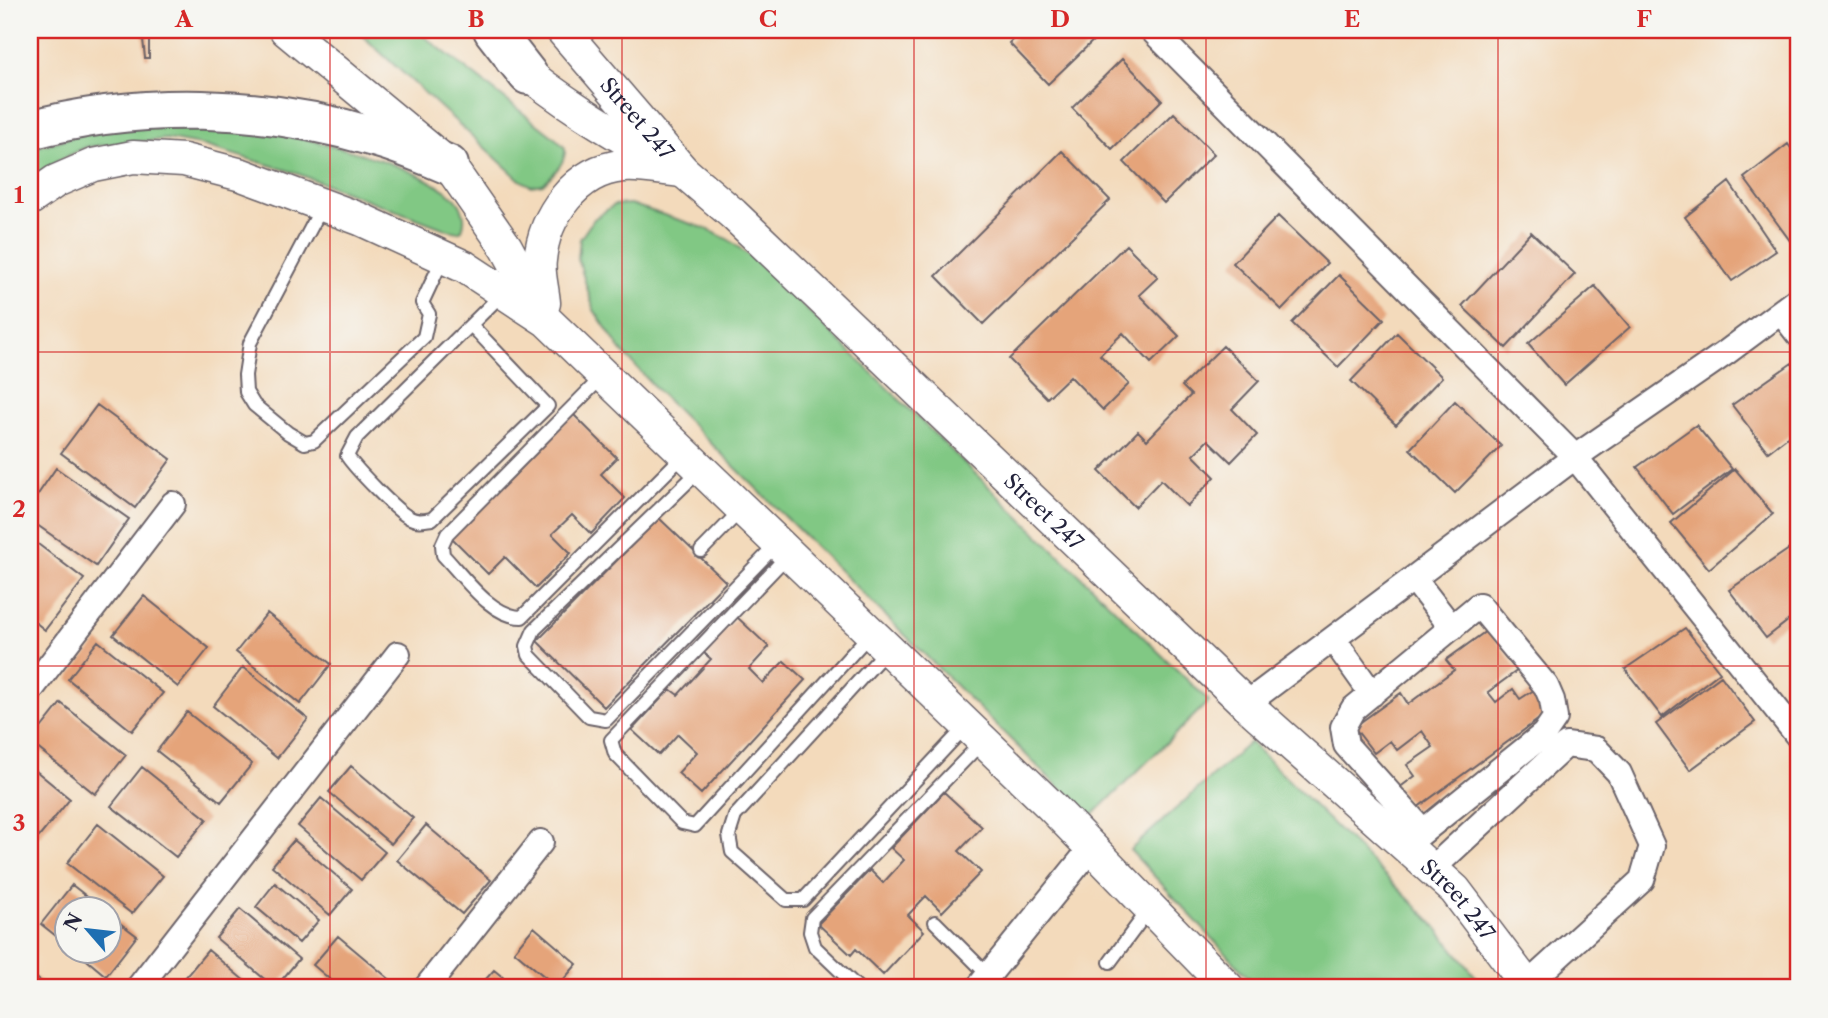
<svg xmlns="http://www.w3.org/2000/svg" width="1828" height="1018" font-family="'Libre Caslon Text',serif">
<rect width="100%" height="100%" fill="#f6f6f2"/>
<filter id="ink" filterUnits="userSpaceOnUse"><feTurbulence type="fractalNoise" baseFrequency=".0143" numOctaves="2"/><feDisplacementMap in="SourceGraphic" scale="14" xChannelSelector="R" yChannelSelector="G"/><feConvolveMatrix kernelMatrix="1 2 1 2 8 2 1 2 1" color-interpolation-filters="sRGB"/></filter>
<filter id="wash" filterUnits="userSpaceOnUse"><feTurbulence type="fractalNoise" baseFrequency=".00686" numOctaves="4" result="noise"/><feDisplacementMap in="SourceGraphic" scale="28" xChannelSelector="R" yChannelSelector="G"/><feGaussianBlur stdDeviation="1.57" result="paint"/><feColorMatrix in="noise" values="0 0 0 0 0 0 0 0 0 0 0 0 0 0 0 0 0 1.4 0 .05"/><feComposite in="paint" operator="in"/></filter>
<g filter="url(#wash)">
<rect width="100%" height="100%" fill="#f3dabb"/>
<path fill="#81c884" stroke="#527560" stroke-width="2" d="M356 30H416L555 138 565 148C566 164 553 174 543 184L531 186 520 180Z
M118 124C161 125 204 122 247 125 262 126 279 132 294 136 345 149 405 162 449 193 461 202 468 216 462 230L458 232 448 230 293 172 205 146 167 139 86 147 59 160 30 180V149Z
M630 204 707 229 729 240 760 264 1209 701 1090 818 659 392 620 349 594 310 578 259 580 239 594 219 614 205Z
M1250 742 1431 921 1485 988H1258L1130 850Z"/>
<g id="blocks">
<path fill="#e5a47a" d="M142 30H149V58H145Z
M1022 30H1094L1099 35 1048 84 1009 43Z
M1122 59 1162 100 1112 149 1072 108Z
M1174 113 1214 154 1164 203 1124 162Z
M1788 144 1798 159V237L1791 242 1744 178Z
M1062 151 1110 200 983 324 936 276Z
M1729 182 1776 251 1732 281 1685 217Z
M1278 216 1327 263 1282 310 1233 263Z
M1531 232 1575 274 1506 348 1462 306Z
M1126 245 1158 277 1139 295 1179 336 1151 363 1123 333 1100 355 1129 384 1103 410 1070 376 1047 398 1009 359Z
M1339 275 1384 319 1338 367 1292 323Z
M1595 286 1630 327 1564 385 1528 344Z
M1397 333 1442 377 1396 425 1351 381Z
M1223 346 1259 381 1232 409 1257 435 1231 462 1208 440 1193 455 1215 477 1187 506 1161 480 1135 507 1099 471 1138 431 1147 440 1191 395 1182 386Z
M1792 363 1798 371V429L1768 452 1732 405Z
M1455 401 1501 446 1455 493 1410 449Z
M97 405 171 459 135 508 61 453Z
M573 414 617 458 601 474 625 498 591 534 572 515 552 534 571 553 536 588 505 557 488 574 451 537Z
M1696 425 1732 469 1673 514 1637 467Z
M56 468 129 519 96 566 30 520V506Z
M1735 469 1773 514 1709 569 1671 523Z
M659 518 726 582 604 707 537 641Z
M30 538 84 579 45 630 30 618Z
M1789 549 1798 561V613L1766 638 1729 590Z
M144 596 209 648 178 687 113 635Z
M267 613 331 664 300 704 236 652Z
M737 617 769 647 749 669 763 683 784 661 805 680 701 794 678 773 697 752 678 734 659 755 632 730 670 689 678 695 711 659 703 652Z
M1685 628 1720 672 1662 717 1625 669Z
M1489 629 1518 670 1488 692 1496 702 1513 689 1520 699 1534 690 1550 711 1414 810 1399 788 1415 776 1407 765 1433 747 1422 731 1397 750 1390 741 1374 753 1354 727 1401 693 1408 704 1454 670 1446 660Z
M98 641 163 693 132 731 68 679Z
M243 667 308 719 277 758 213 706Z
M1721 676 1755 722 1690 770 1656 724Z
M61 703 126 755 95 794 30 742Z
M187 712 252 764 221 802 157 751Z
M30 766 70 799 39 837 30 830Z
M351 766 413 818 391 844 329 792Z
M142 767 207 819 176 857 111 806Z
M944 792 982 827 959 851 981 872 942 912 926 896 908 915 924 931 883 975 856 949 851 955 818 924 870 870 883 883 904 860 891 848Z
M321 798 385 852 361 880 298 826Z
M98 824 163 876 132 914 67 863Z
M426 825 491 880 462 914 397 860Z
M294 840 352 889 330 915 272 866Z
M275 883 319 920 299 943 256 907Z
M72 885 103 909H66V944L41 924Z
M240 909 299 959 275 988 216 938Z
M108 914 137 936 106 976 76 951H108Z
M534 927 577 964 557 987 514 951Z
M338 936 400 988H340L313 965Z
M208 950 253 988H195L184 979Z
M494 970 516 988H478Z
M30 973 49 988H30Z
M577 981 585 988H571Z"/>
</g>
</g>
<g filter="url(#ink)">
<use href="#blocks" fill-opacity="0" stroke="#6b6268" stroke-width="2"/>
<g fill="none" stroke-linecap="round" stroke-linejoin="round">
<g stroke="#6b6268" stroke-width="16">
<path id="service" d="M323 205 250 343 245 375 246 392 254 405 288 433 305 443 314 441 424 337 429 314 422 303 443 258
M472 326 548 406 432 519C424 520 418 522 410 518 397 512 356 469 347 456L357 437 503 293
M603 376 447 534 442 545 443 555C464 577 491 617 522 617L685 454
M700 470 534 630 527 646 529 655 589 717 606 720 778 543
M701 551 742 509
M789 554 611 740 615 754 682 823 695 826 871 633
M888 649 735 816 729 835 732 852 786 900H803L967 725
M935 922 988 975
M1110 962 1150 908
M858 988 815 947 810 932 812 918 983 741"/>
</g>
<g stroke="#6b6268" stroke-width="28">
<path id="minor" d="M1152 30 1575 457 1798 736
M1781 312 1798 334
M1414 579 1452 628
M1333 639 1372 694
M30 691 173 504
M1246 704 1575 457 1727 352 1798 299
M1405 846 1544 734 1555 718 1552 700 1546 686 1479 605 1353 709 1343 727 1346 745 1423 831
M1432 869 1566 745 1596 749 1619 773 1652 846 1642 880 1527 985
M138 988 398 654
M426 988 541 842
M978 988 1092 847"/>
</g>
<g stroke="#6b6268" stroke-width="35">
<g id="tertiary">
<path d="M286 30 449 165 506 247 544 317"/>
<path id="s1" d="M562 30 683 171 733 214 1246 704 1455 890 1529 988"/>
<path d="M511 60C557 99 610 131 663 161"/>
<path d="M30 199 56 181 93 165 133 157 184 160 242 175 360 219 465 267 547 321 1052 807 1228 988"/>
<path d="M544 303C543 289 538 273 540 260 544 216 576 170 623 166 642 164 664 170 683 171"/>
</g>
</g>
<g stroke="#6b6268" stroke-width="42">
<path id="primary" d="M493 30 528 75
M30 130C140 100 265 104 374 137 400 144 425 155 449 165"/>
</g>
<use href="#service" stroke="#fff" stroke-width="12"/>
<use href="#minor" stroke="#fff" stroke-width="24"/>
<use href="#tertiary" stroke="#fff" stroke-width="32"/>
<use href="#primary" stroke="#fff" stroke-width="38"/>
</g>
</g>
<path fill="none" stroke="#d62828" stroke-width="2" stroke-opacity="0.55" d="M330 30V988M622 30V988M914 30V988M1206 30V988M1498 30V988M30 352H1798M30 666H1798"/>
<g text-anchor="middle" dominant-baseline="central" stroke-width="5" stroke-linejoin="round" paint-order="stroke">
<g font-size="21" fill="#22223b" stroke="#f6f6f2">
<text stroke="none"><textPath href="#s1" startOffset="116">Street 247</textPath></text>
<text stroke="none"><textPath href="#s1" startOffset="682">Street 247</textPath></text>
<text stroke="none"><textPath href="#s1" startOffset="1250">Street 247</textPath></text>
</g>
</g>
<rect width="1828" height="1018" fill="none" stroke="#f6f6f2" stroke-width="77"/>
<g transform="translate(88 930) rotate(298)"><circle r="33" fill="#f6f6f2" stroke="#a1a1a9" stroke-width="2"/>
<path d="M0-5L12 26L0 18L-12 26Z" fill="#1f6fb2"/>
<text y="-10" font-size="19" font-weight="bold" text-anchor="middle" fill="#22223b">N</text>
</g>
<rect x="38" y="38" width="1752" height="941" fill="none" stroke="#d62828" stroke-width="2.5"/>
<g font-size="23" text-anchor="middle" font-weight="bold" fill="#d62828">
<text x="184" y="27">A</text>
<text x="476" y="27">B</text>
<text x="768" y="27">C</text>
<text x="1060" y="27">D</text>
<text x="1352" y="27">E</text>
<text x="1644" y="27">F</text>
<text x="19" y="203">1</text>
<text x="19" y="517">2</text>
<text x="19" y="831">3</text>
</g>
</svg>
